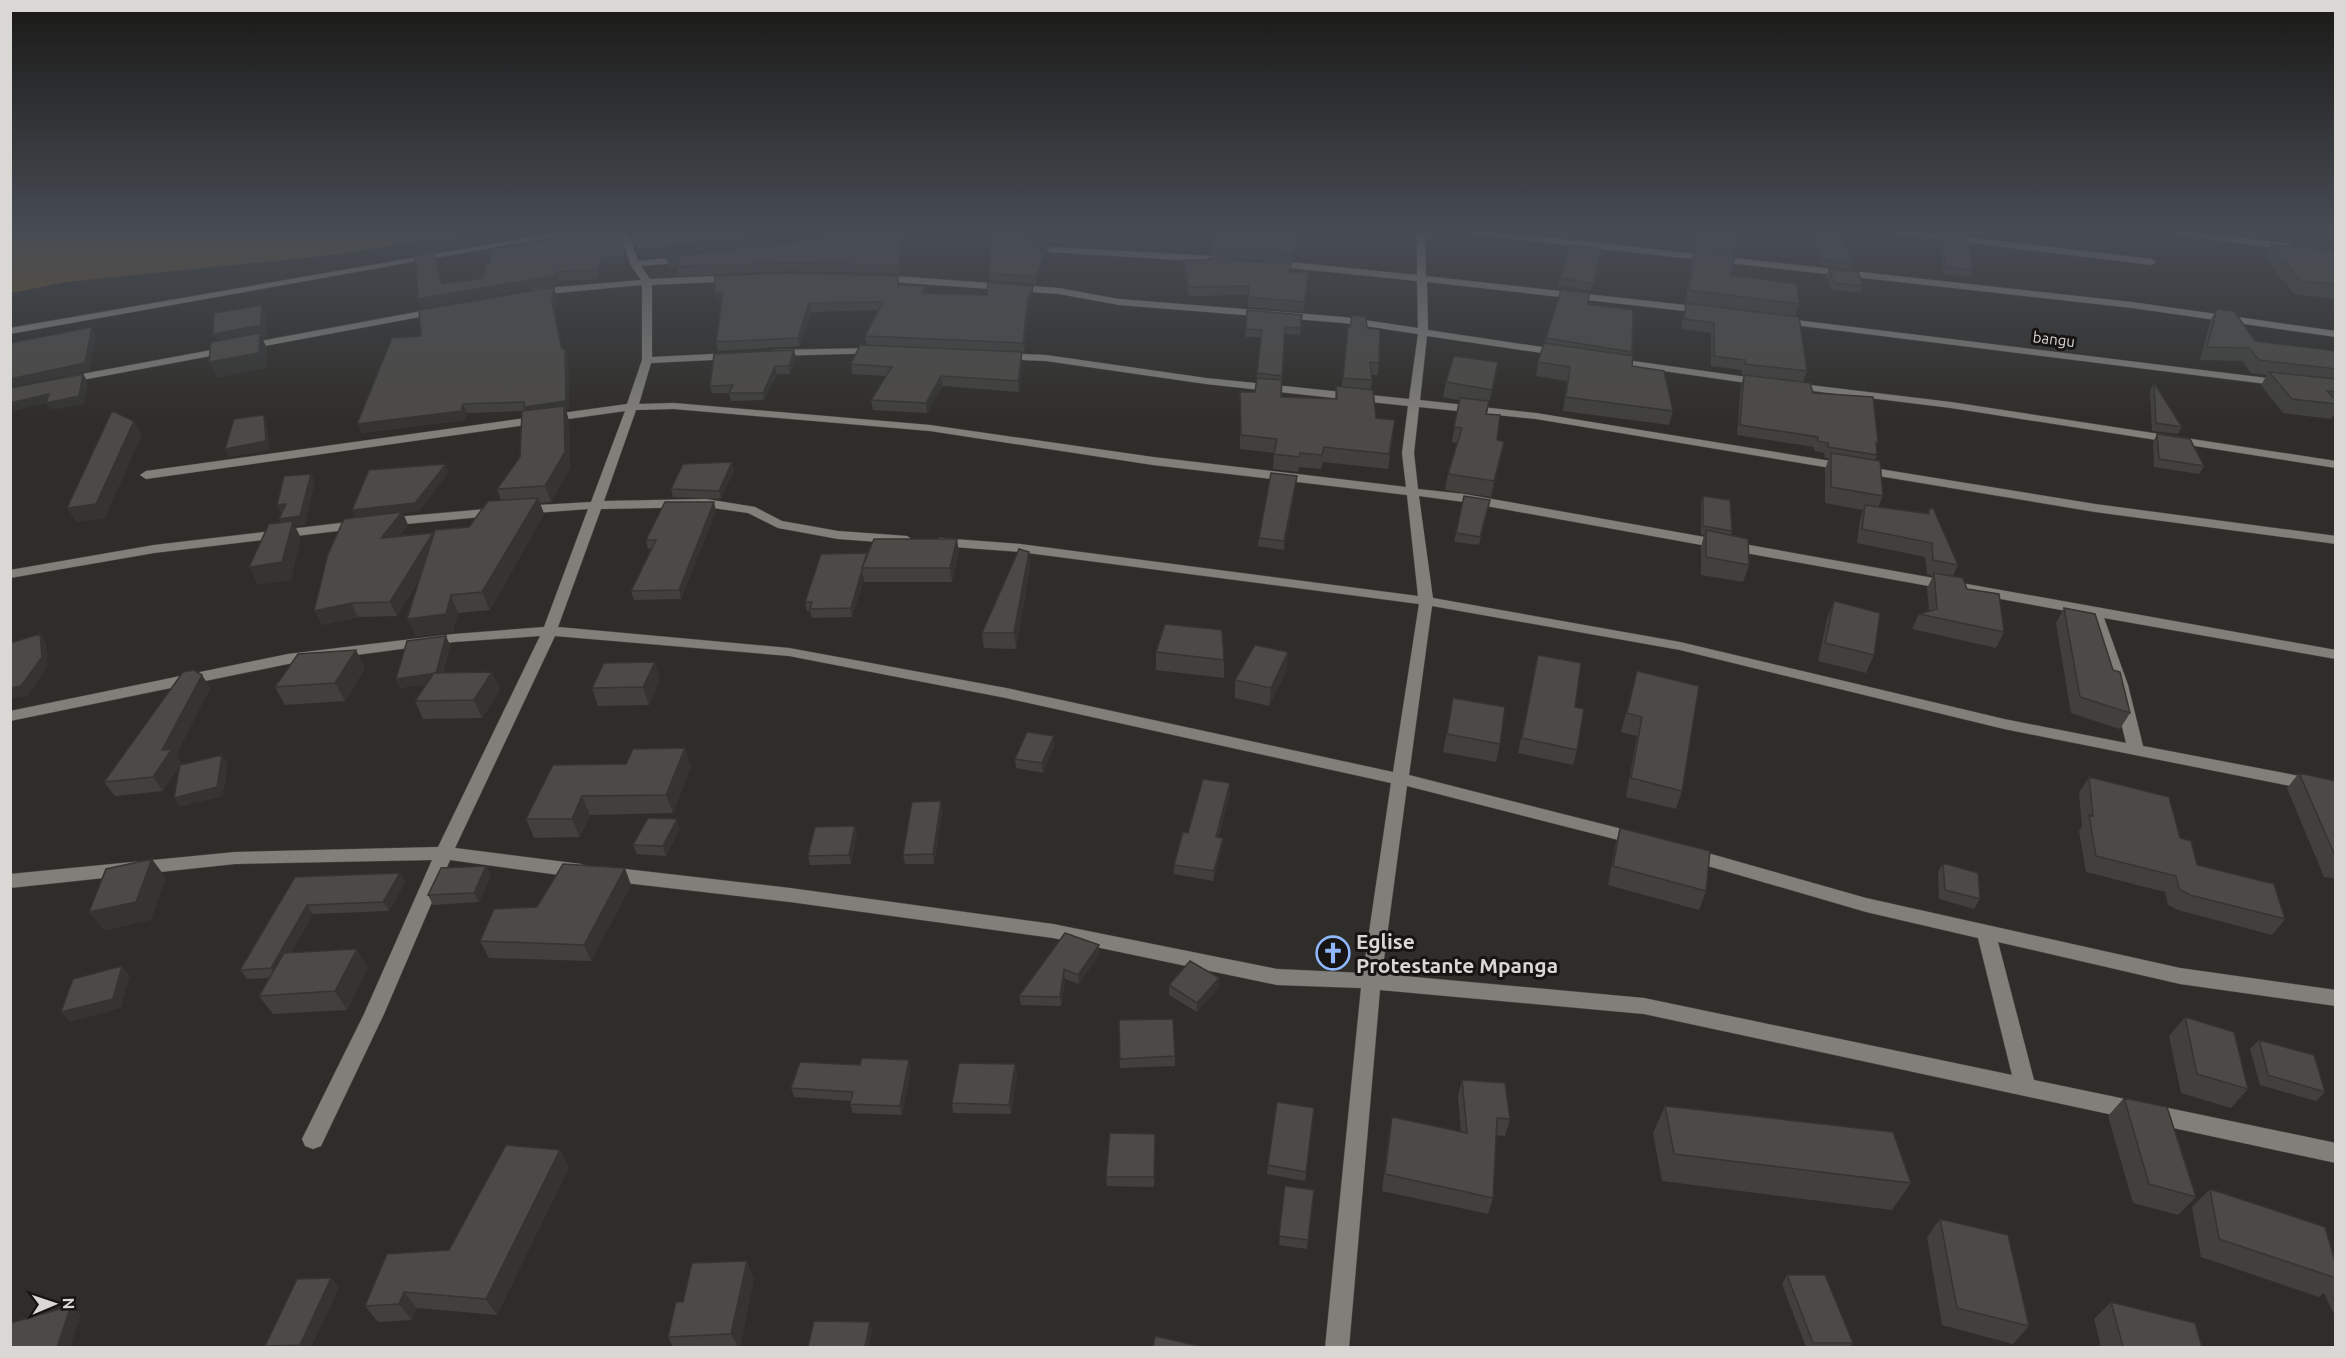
<svg xmlns="http://www.w3.org/2000/svg" width="2346" height="1358" font-family="Ubuntu,sans-serif">
<rect width="100%" height="100%" fill="#2f2d29"/>
<path fill="#664f2b" d="M11 231H479L332 255 66 282 11 293Z"/>
<g fill="none" stroke-linecap="round" stroke-linejoin="round">
<g stroke="#494845" stroke-width="1">
<path id="minor" d="M567 231H585L10 334V328Z
M620 231H628L638 261 686 256 690 259 686 262 641 266 650 279 736 275 741 278 736 281 652 285V357L732 353 737 356 732 359 651 363 639 404 674 403 930 425 1153 457 1406 487 1402 453 1408 406 1206 384 1046 361 1002 359 997 356 1002 353 1046 355 1206 378 1409 399 1418 334 1344 323 1119 305 1059 294 880 281 875 278 880 275 1059 288 1119 299 1344 317 1418 328 1417 281 1271 266 1266 263 1271 260 1417 275V231H1425L1426 276 1703 307 1708 310 1703 313 1427 282 1428 330 1562 350 1567 353 1562 356 1427 336 1420 400 1536 413 2095 504 2336 536V544L2095 512 1536 419 1419 407 1414 453 1418 489 1464 494 2336 650V659L2104 618 2128 685 2143 746 2336 783V795L2004 729 1680 650 1432 606 1409 775 1638 833 1644 835 1647 839 1644 843 1638 845 1407 786 1382 974 1644 998 2012 1075 1978 938 1866 912 1684 859 1681 854 1684 849 1690 848 1866 898 2180 968 2336 990V1006L2180 984 1998 942 2034 1080 2336 1143V1163L1644 1014 1380 990 1349 1348H1325L1361 988 1277 985 1053 938 790 902 608 881 602 879 599 874 602 869 608 867 790 888 1053 924 1277 969 1363 973 1391 783 1006 698 789 656 555 636 455 848 581 864 587 866 590 871 587 876 581 878 450 860 384 1014 321 1146 313 1149 305 1146 302 1139 364 1014 432 860 235 864 10 888V874L235 852 438 847 540 636 454 642 288 664 10 721V711L288 654 454 634 544 627 588 509 522 514 516 510 522 506 591 502 625 411 146 479 140 475 146 471 627 404 642 360V285L535 295 530 292 535 289 641 280 630 264ZM674 409 930 431 1153 465 1407 495 1418 596 1020 544 940 538 933 542 940 546 1020 552 1419 604 1393 772 1006 688 789 648 558 627 601 509 706 507 748 513 778 528 838 539 907 544 913 540 907 536 838 531 782 521 755 507 706 499 604 501 636 410ZM1419 496 1464 502 2089 615 2112 685 2126 743 2004 719 1680 642 1433 598Z
M1464 231H1490L2132 302 2336 331V337L2132 308 1468 234Z
M1892 231H1916L2152 259 2156 262 2152 265 1896 234Z
M2168 231H2190L2291 244 2295 247 2291 250 2172 234Z
M1052 247 1229 257 1233 260 1229 263 1049 252 1048 250Z
M438 308 443 311 441 313 66 383 61 380 66 377Z
M1780 318 2283 380 2288 383 2283 386 1777 323V319Z
M876 348 881 351 880 353 774 356 769 353 774 350Z
M1612 358 1761 379 1766 382 1761 385 1608 363V359Z
M1793 383 1951 402 2336 461V468L1951 408 1789 388 1788 386Z
M498 508 504 512 502 515 385 526 379 522 385 518Z
M358 521 364 525 363 528 154 553 10 578V570L154 545Z"/>
</g>
<use href="#minor" fill="#817f7a" fill-rule="evenodd"/>
</g>
<path fill="#41403c" d="M554 231H618L627 263 606 265 599 279 558 281V284L422 308 418 299 433 251 443 284 483 278 490 263 556 239Z
M860 231H901L900 273 789 271 678 276 676 268H669L667 260 784 244Z
M1300 231 1299 239 1293 263 1212 257V247Z
M1356 231H1386L1385 235 1356 233Z
M1696 231H1737L1733 253 1731 275 1799 304 1795 317 1807 371 1803 382 1742 375V370L1711 366V333L1681 329 1686 303H1685L1692 261 1694 251H1693Z
M1809 231H1839L1853 262 1850 269 1822 265Z
M1939 231H1964L1963 234Z
M1943 235 1973 270 1970 277 1943 274 1940 242Z
M2271 244 2336 252V299L2294 294 2264 257Z
M1601 249 1591 291 1558 285 1560 278Z
M1044 255V261L1037 284 989 280V273Z
M1184 260 1291 264V272H1309L1304 312 1248 307V295L1189 296 1184 269Z
M1829 269 1863 286 1861 293 1832 290 1826 276Z
M899 285 927 293 987 295 1033 286V294L1029 307 1024 352 867 345 865 336 879 310 811 312 799 346 718 351 716 342 722 300 717 301 715 292Z
M556 295 554 311 562 349 568 357 569 410H566L569 421 570 468 551 502 540 503 544 514 490 610 458 613 453 632 416 636 420 578 397 616 358 617 322 625 355 517 449 472 419 511 403 513 408 525 399 536 433 533 469 527 501 501 497 489 520 457 525 411 467 413 465 420 361 433 421 336Z
M1588 304 1632 352 1631 356 1632 366 1673 411 1669 425 1563 411 1567 381 1536 376 1538 362 1546 338Z
M2217 309 2255 341 2336 351V412L2331 419 2283 413 2261 385 2267 375 2251 373 2242 361 2200 360 2210 321Z
M1247 310 1302 322 1300 335 1285 334 1281 397 1335 399 1336 386 1342 387 1348 327 1367 328 1379 363 1378 375H1371L1372 380 1371 390 1376 418 1395 420 1388 469 1323 462 1321 469 1299 467 1298 472 1273 469 1274 453 1240 449V392H1255L1261 337H1245Z
M1022 352V362L1019 392 943 386 927 413 873 410 871 400 886 376 852 374 851 364Z
M796 357 790 374H777L764 400 731 401 729 393H712L710 386Z
M1498 362 1487 414 1497 440 1501 457 1491 497 1445 490 1448 474 1457 443 1452 442 1459 400 1443 397 1446 382Z
M1744 375 1813 393 1878 442 1876 447 1877 455 1875 460 1883 496 1878 507 1927 513 1929 509 1958 565 1953 576 1967 589 2004 632 1996 648 1912 629 1919 614 1929 611 1927 588 1933 576 1927 574 1925 557 1857 543 1860 519 1863 510 1825 503V469L1829 458H1825L1824 453 1814 451V447L1737 435 1741 385Z
M2154 383 2182 427 2178 434 2152 431 2150 391Z
M2157 434 2204 466 2199 474 2154 467 2153 442Z
M732 462 734 470 721 499 673 497 671 489Z
M1297 476 1296 484 1284 550 1258 546 1259 538Z
M1703 496 1732 531 1731 536 1749 565 1743 582 1701 575V547L1704 535 1701 534V504Z
M1488 509 1479 545 1454 542 1456 533Z
M716 511 681 599 634 600 631 591 652 548 648 549 646 540Z
M959 552 952 582H864V579L852 617 812 618 810 611H807L805 602 867 555Z
M1029 552 1030 567 1016 649 984 648 982 633Z
M1834 601 1874 655 1866 673 1818 661 1827 619Z
M2064 608 2113 670 2130 713 2120 729 2071 713 2056 623Z
M450 645 443 673 492 672 500 690 482 718 423 719 415 701 426 684 400 688 396 679Z
M1156 652 1224 660V678L1156 670Z
M365 668 345 701 285 705 275 687Z
M1535 669 1577 750 1573 765 1518 753Z
M1287 670 1269 706 1235 698V680Z
M1637 671 1682 791 1676 809 1626 797 1637 736 1621 732Z
M202 675 210 688 176 755 181 763 163 791 115 796 104 782Z
M660 680 649 705 598 706 592 688Z
M1453 698 1500 744 1496 762 1443 752Z
M1054 746 1043 773 1016 768 1015 759Z
M553 765 691 767 673 813 590 815 580 837 534 838 526 819Z
M2299 773 2336 781V879L2324 877 2287 788Z
M2089 777 2180 838 2197 865 2285 919 2272 935 2178 910 2168 905 2165 892 2086 872 2079 831 2082 826 2079 793Z
M1230 783V793L1218 838H1223L1222 848 1213 881 1174 874V865L1188 833Z
M941 801 942 811 934 864H905L903 855Z
M1620 828 1706 891 1699 910 1608 885 1615 847Z
M680 829 666 856 637 854 633 845Z
M857 836 851 864 810 865 808 856Z
M1943 863 1980 899 1974 909 1939 899 1938 872Z
M486 866 491 875 479 902 433 905 428 895Z
M295 877 405 882 389 911 313 914 291 953 368 968 347 1010 273 1014 259 996 270 978 247 979 240 970Z
M631 885 591 961 489 958 480 941 537 907Z
M1099 945V955L1079 984 1065 979 1061 1006 1021 1005 1019 996Z
M1219 978 1218 988 1197 1012 1169 995V985Z
M2185 1017 2248 1089 2231 1108 2181 1093 2169 1036Z
M1119 1020 1175 1056V1066L1120 1068Z
M2259 1040 2325 1092 2316 1101 2260 1085 2250 1049Z
M1015 1064 1017 1074 1011 1114 953 1113 952 1103Z
M911 1069 902 1115 853 1113 850 1104 851 1101 794 1097 791 1088Z
M1462 1080 1510 1119 1505 1136 1496 1135 1493 1198 1488 1214 1382 1191 1389 1134 1392 1117 1461 1132 1458 1096Z
M2124 1098 2196 1197 2178 1215 2133 1203 2108 1116Z
M1665 1106 1911 1183 1892 1210 1662 1181 1653 1133Z
M1314 1108 1305 1181 1267 1174 1268 1165Z
M1155 1134 1154 1187 1107 1186 1106 1177Z
M560 1150 569 1167 497 1315 417 1308 412 1320 378 1322 365 1306 449 1250Z
M1285 1186 1314 1190 1307 1249 1279 1245Z
M2210 1189 2336 1257V1319L2324 1293 2319 1297 2201 1257 2192 1207Z
M1940 1219 2029 1326 2013 1344 1942 1325 1927 1237Z
M1787 1275 1853 1343 1850 1347H1806L1782 1284Z
M331 1278 339 1287 311 1347H266L265 1346Z
M754 1278 740 1347H673L668 1337 683 1302Z
M2111 1302 2202 1347H2101L2094 1319Z"/>
<path fill="#353431" d="M793 231H802L803 238 640 259 637 250Z
M900 231H901L900 273 899 265Z
M1300 231 1299 239 1293 263 1294 253Z
M433 251 436 260 445 293 442 284Z
M625 255 627 263 606 265 599 279 597 270 603 257Z
M1044 255V261L1037 284 1036 277Z
M555 272 558 281V284L422 308 418 299Z
M1309 272 1308 281 1304 312V302Z
M1033 286V294L1029 307 1024 352 1023 343 1028 299Z
M554 287 556 295 554 311 564 358 562 349 552 302Z
M715 292H723L725 300 717 301Z
M809 303 811 312 799 346 798 338Z
M262 305 267 317V337L262 338 267 348V368L217 378 209 362 219 346 213 334Z
M92 327 96 335 90 371 10 387V379Z
M565 349 568 357 569 410H566L569 421 570 468 551 502 545 486 527 416 524 407Z
M794 350 796 357 790 374 789 366Z
M1022 352V362L1019 392 1018 381Z
M1498 362 1496 377 1489 405 1492 390Z
M775 366 777 374 764 400 763 393Z
M83 374 88 382 84 404 51 410 47 403 10 412V403Z
M941 376 943 386 927 413 926 403Z
M463 404 467 413 465 420 361 433 357 424Z
M264 415 267 423 270 450 229 457 225 449Z
M134 421 142 435 105 518 76 522 67 508Z
M1504 442 1501 457 1491 497 1494 481Z
M732 462 734 470 721 499 719 491Z
M446 464 449 472 419 511 403 513 408 525 387 551 355 519 352 510Z
M311 474 315 482 305 525 295 526 301 538 291 580 258 585 249 567 283 527 279 519Z
M1297 476 1296 484 1284 550V541Z
M538 498 544 514 490 610 482 592Z
M714 502 716 511 681 599 679 590Z
M286 504 290 512 281 514 277 505Z
M433 533 439 547 397 616 390 602Z
M957 539 959 552 952 582 950 568Z
M1029 552 1030 567 1016 649 1014 633Z
M862 570 864 579 852 617 851 608Z
M451 595 458 613 453 632 416 636 407 619Z
M351 603 358 617 322 625 314 611Z
M40 634 46 643 48 666 28 696 10 698V688Z
M446 636 450 645 440 682 400 688 396 679Z
M356 650 365 668 345 701 335 683Z
M1288 652 1287 670 1269 706 1271 688Z
M655 662 660 680 649 705 643 687Z
M492 672 500 690 482 718 474 700Z
M202 675 210 688 176 755 181 763 163 791 153 777 162 750Z
M1054 736V746L1043 773 1042 763Z
M685 748 691 767 673 813 666 795Z
M222 755 228 764 223 796 180 807 174 798Z
M1230 783V793L1215 847 1216 837Z
M582 796 590 815 580 837 572 819Z
M941 801 942 811 934 864 933 854Z
M677 819 680 829 666 856 663 846Z
M855 826 857 836 851 864 849 855Z
M1223 838 1222 848 1213 881 1214 871Z
M152 859 166 878 151 920 104 931 89 912Z
M486 866 491 875 479 902 474 893Z
M625 868 631 885 591 961 584 945Z
M400 873 405 882 389 911 383 902Z
M307 905 313 914 277 977 271 968Z
M1099 945V955L1079 984 1078 975Z
M357 949 368 968 347 1010 335 991Z
M122 966 130 976 121 1008 70 1022 61 1012Z
M1064 969 1065 979 1061 1006 1060 997Z
M1219 978 1218 988 1197 1012V1003Z
M909 1060 911 1069 902 1115 900 1106Z
M1015 1064 1017 1074 1011 1114 1009 1105Z
M560 1150 569 1167 497 1315 486 1299Z
M747 1261 754 1278 740 1347H738L731 1334Z
M331 1278 339 1287 311 1347H302L300 1345Z
M404 1292 417 1308 412 1320 399 1304Z
M71 1306 81 1315 70 1347H57Z
M870 1322 872 1331 869 1347H865Z"/>
<path fill="#4c4a46" stroke="#353431" stroke-width="1.5" d="M554 231H618L625 255 603 257 597 270 555 272V276L418 299 415 255 433 251 442 284 483 278 485 264 490 263V250L558 239Z
M631 231H793L637 250Z
M860 231H900L899 265 787 263 676 267 679 259 667 260 668 257 784 244Z
M991 231H1022L1044 255 1036 277 989 273Z
M1217 231H1299L1294 253 1212 247Z
M1697 231H1737L1735 249 1695 244Z
M1813 231H1839L1853 262 1824 259Z
M1943 235 1967 238 1973 270 1945 267Z
M2271 244 2336 252V284L2301 281Z
M1570 245 1601 249 1593 284 1560 278Z
M1695 249 1735 253 1731 275 1797 284 1799 304 1689 290Z
M1208 258 1291 264 1289 272H1309L1304 302 1248 297 1249 286 1189 287 1184 260H1208Z
M1829 269 1858 272 1863 286 1834 283Z
M787 273 898 276V285L926 286 922 293 987 295 988 282 1033 286 1028 299 1023 343 865 336 883 302 809 303 798 338 716 342 723 292H715V276Z
M554 287 552 302 562 349H565L566 401 524 407V402L463 404 461 411 357 424 392 338 421 336 419 310Z
M1561 290 1590 293 1587 304 1633 310 1632 352 1546 338Z
M1686 303 1799 317 1807 371 1745 364V360L1714 356V323L1684 319Z
M262 305 261 325 213 334 214 313Z
M2217 309 2234 311 2255 341 2336 351V369L2259 360 2249 348 2207 347Z
M1247 310 1302 315 1300 328 1285 327 1282 376 1257 373 1262 330 1246 329Z
M1352 315 1366 317 1367 328 1380 329 1379 363 1370 362 1372 380 1343 378 1348 327H1350Z
M92 327 85 363 10 379V343Z
M260 333 259 353 209 362 211 342Z
M1544 343 1633 356 1632 366 1664 371 1673 411 1566 397 1570 367 1538 362Z
M860 345 1022 352 1018 381 941 376 926 403 871 400 892 367 851 364Z
M794 350 789 366H775L763 393H729L733 385 710 386 714 354Z
M1454 356 1498 362 1492 390 1446 382Z
M2269 372 2336 379V392L2327 391 2336 400V404L2292 399Z
M83 374 79 396 46 403 49 394 10 403V388Z
M1744 375 1810 383 1813 393 1873 397 1878 442H1876L1877 455 1828 447V443L1818 441V437L1740 425Z
M1257 378 1282 380 1281 397 1337 399 1336 386 1373 390 1376 418 1395 420 1389 454 1324 447 1322 455 1300 453 1299 457 1274 454 1277 439 1241 435 1240 392H1255Z
M2154 383 2182 427 2156 423Z
M1460 398 1489 401 1486 414 1500 415 1497 440 1504 442 1494 481 1448 474 1462 428 1454 427Z
M564 406 565 452 545 486 497 489 520 457 522 411Z
M112 411 134 421 96 504 67 508Z
M264 415 266 441 225 449 234 419Z
M2157 434 2190 439 2204 466 2159 459Z
M1831 453 1880 461 1883 496 1831 487Z
M732 462 719 491 671 489 683 464Z
M446 464 415 503 352 510 369 470Z
M1271 473 1297 476 1284 541 1259 538Z
M311 474 300 516 279 519 286 504 277 505 284 476Z
M1464 496 1490 500 1480 537 1456 533Z
M1703 496 1730 500 1732 531 1703 526Z
M538 498 482 592 451 595 446 614 407 619 435 530 469 527 488 501Z
M665 502H714L679 590 631 591 656 540H646Z
M1865 505 1929 514V509L1933 508 1958 565 1933 560 1932 543 1862 529Z
M402 512 381 538 433 533 390 602 351 603 314 611 328 554 344 519Z
M293 521 282 562 249 567 269 524Z
M1706 530 1748 539 1749 565 1706 557Z
M874 539H957L950 568H862Z
M1019 549 1029 552 1014 633H982Z
M867 553 862 568V570L851 608 810 609 812 602H805L821 554Z
M1934 573 1963 578 1967 589 1999 594 2004 632 1919 614 1937 609Z
M1834 601 1880 613 1874 655 1825 643Z
M2064 608 2095 614 2113 670 2120 672 2130 713 2080 697Z
M1165 624 1222 630 1224 660 1156 652Z
M40 634 42 657 21 686 10 688V643Z
M446 636 436 673 396 679 407 641Z
M1255 645 1288 652 1271 688 1235 680Z
M356 650 335 683 275 687 298 654Z
M1538 655 1581 663 1575 707 1584 709 1577 750 1522 738Z
M655 662 643 687 592 688 604 663Z
M194 670 202 675 162 750 172 749 153 777 104 782 183 672Z
M1637 671 1699 686 1682 791 1631 778 1642 717 1627 713Z
M492 672 474 700 415 701 434 673Z
M1453 698 1505 707 1500 744 1447 734Z
M1027 732 1054 736 1042 763 1015 759Z
M685 748 666 795 582 796 572 819H526L553 765 626 764 633 749Z
M222 755 217 787 174 798 180 765Z
M2299 773 2336 781V858Z
M2089 777 2169 797 2180 838 2191 841 2197 865 2274 884 2285 919 2190 895 2179 889 2176 876 2096 856 2089 815 2093 816Z
M1203 779 1230 783 1216 837 1223 838 1214 871 1174 865 1183 832 1188 833Z
M941 801 933 854 903 855 912 802Z
M648 818 677 819 663 846 633 845Z
M855 826 849 855 808 856 815 827Z
M1620 828 1710 851 1706 891 1613 866Z
M152 859 136 902 89 912 106 869Z
M1943 863 1978 873 1980 899 1945 890Z
M563 864 625 868 584 945 480 941 494 909 537 907Z
M486 866 474 893 428 895 441 868Z
M400 873 383 902 307 905 271 968 240 970 295 877Z
M1065 933 1099 945 1078 975 1064 969 1060 997 1019 996Z
M357 949 335 991 259 996 284 953Z
M1190 961 1219 978 1197 1003 1169 985Z
M122 966 113 999 61 1012 73 979Z
M2185 1017 2234 1032 2248 1089 2197 1074Z
M1173 1019 1175 1056 1120 1059 1119 1020Z
M2259 1040 2314 1055 2325 1092 2268 1075Z
M862 1058 909 1060 900 1106 850 1104 853 1092 791 1088 800 1062 860 1065Z
M959 1063 1015 1064 1009 1105 952 1103Z
M1462 1080 1505 1083 1510 1119 1497 1118 1493 1198 1385 1174 1392 1117 1467 1133Z
M2124 1098 2167 1107 2196 1197 2149 1184Z
M1277 1102 1314 1108 1306 1172 1268 1165Z
M1665 1106 1893 1132 1911 1183 1674 1154Z
M1110 1133 1155 1134 1154 1177H1106Z
M506 1145 560 1150 486 1299 404 1292 399 1304 365 1306 387 1254 449 1250Z
M1285 1186 1314 1190 1308 1240 1279 1236Z
M2210 1189 2325 1227 2336 1265V1278L2219 1239Z
M1940 1219 2008 1235 2029 1326 1957 1308Z
M747 1261 731 1334 668 1337 676 1302H683L692 1263Z
M1787 1275H1825L1853 1343H1813Z
M331 1278 300 1345 265 1346 297 1279Z
M2111 1302 2195 1323 2202 1347H2123Z
M71 1306 57 1347H10V1323Z
M814 1321 870 1322 865 1347H808Z
M1155 1336 1203 1347H1153Z"/>
<linearGradient id="sky" x2="0" y2="1"><stop stop-color="#1a1917"/><stop offset="0.55" stop-color="#474c54"/><stop offset="1" stop-color="#474c54" stop-opacity="0"/></linearGradient>
<rect width="2346" height="421" fill="url(#sky)"/>
<defs>
<g id="church-ring" transform="scale(1.725)"><circle r="9.5" fill="#171514" stroke="#90b8fd" stroke-width="1.5"/><path d="M-1.2-6h2.4v3.5h3.3v2.4h-3.3V6h-2.4V-.1h-3.3v-2.4h3.3Z" fill="#90b8fd"/></g>
</defs>
<g fill-rule="evenodd">
<use href="#church-ring" x="1333" y="953"/>
</g>
<g text-anchor="middle" dominant-baseline="central" stroke-width="6" stroke-linejoin="round" paint-order="stroke">
<g font-size="15" fill="#d9d8d5" stroke="#171514">
<text transform="translate(2054 339) rotate(7)">bangu</text>
</g>
<g font-size="21" font-weight="bold" fill="#d9d8d5" stroke="#171514" text-anchor="start">
<text x="1356" y="941">Eglise<tspan x="1356" dy="24">Protestante Mpanga</tspan></text>
</g>
</g>
<rect width="2346" height="1358" fill="none" stroke="#d9d8d5" stroke-width="24"/>
<g transform="translate(54 1304) rotate(88)" stroke="#171514" stroke-width="4.5" paint-order="stroke">
<path d="M0-4.5L10 22L0 15L-10 22Z" fill="#d9d8d5"/>
<text y="-9" font-size="16" font-weight="bold" text-anchor="middle" fill="#d9d8d5">N</text>
</g>
</svg>
